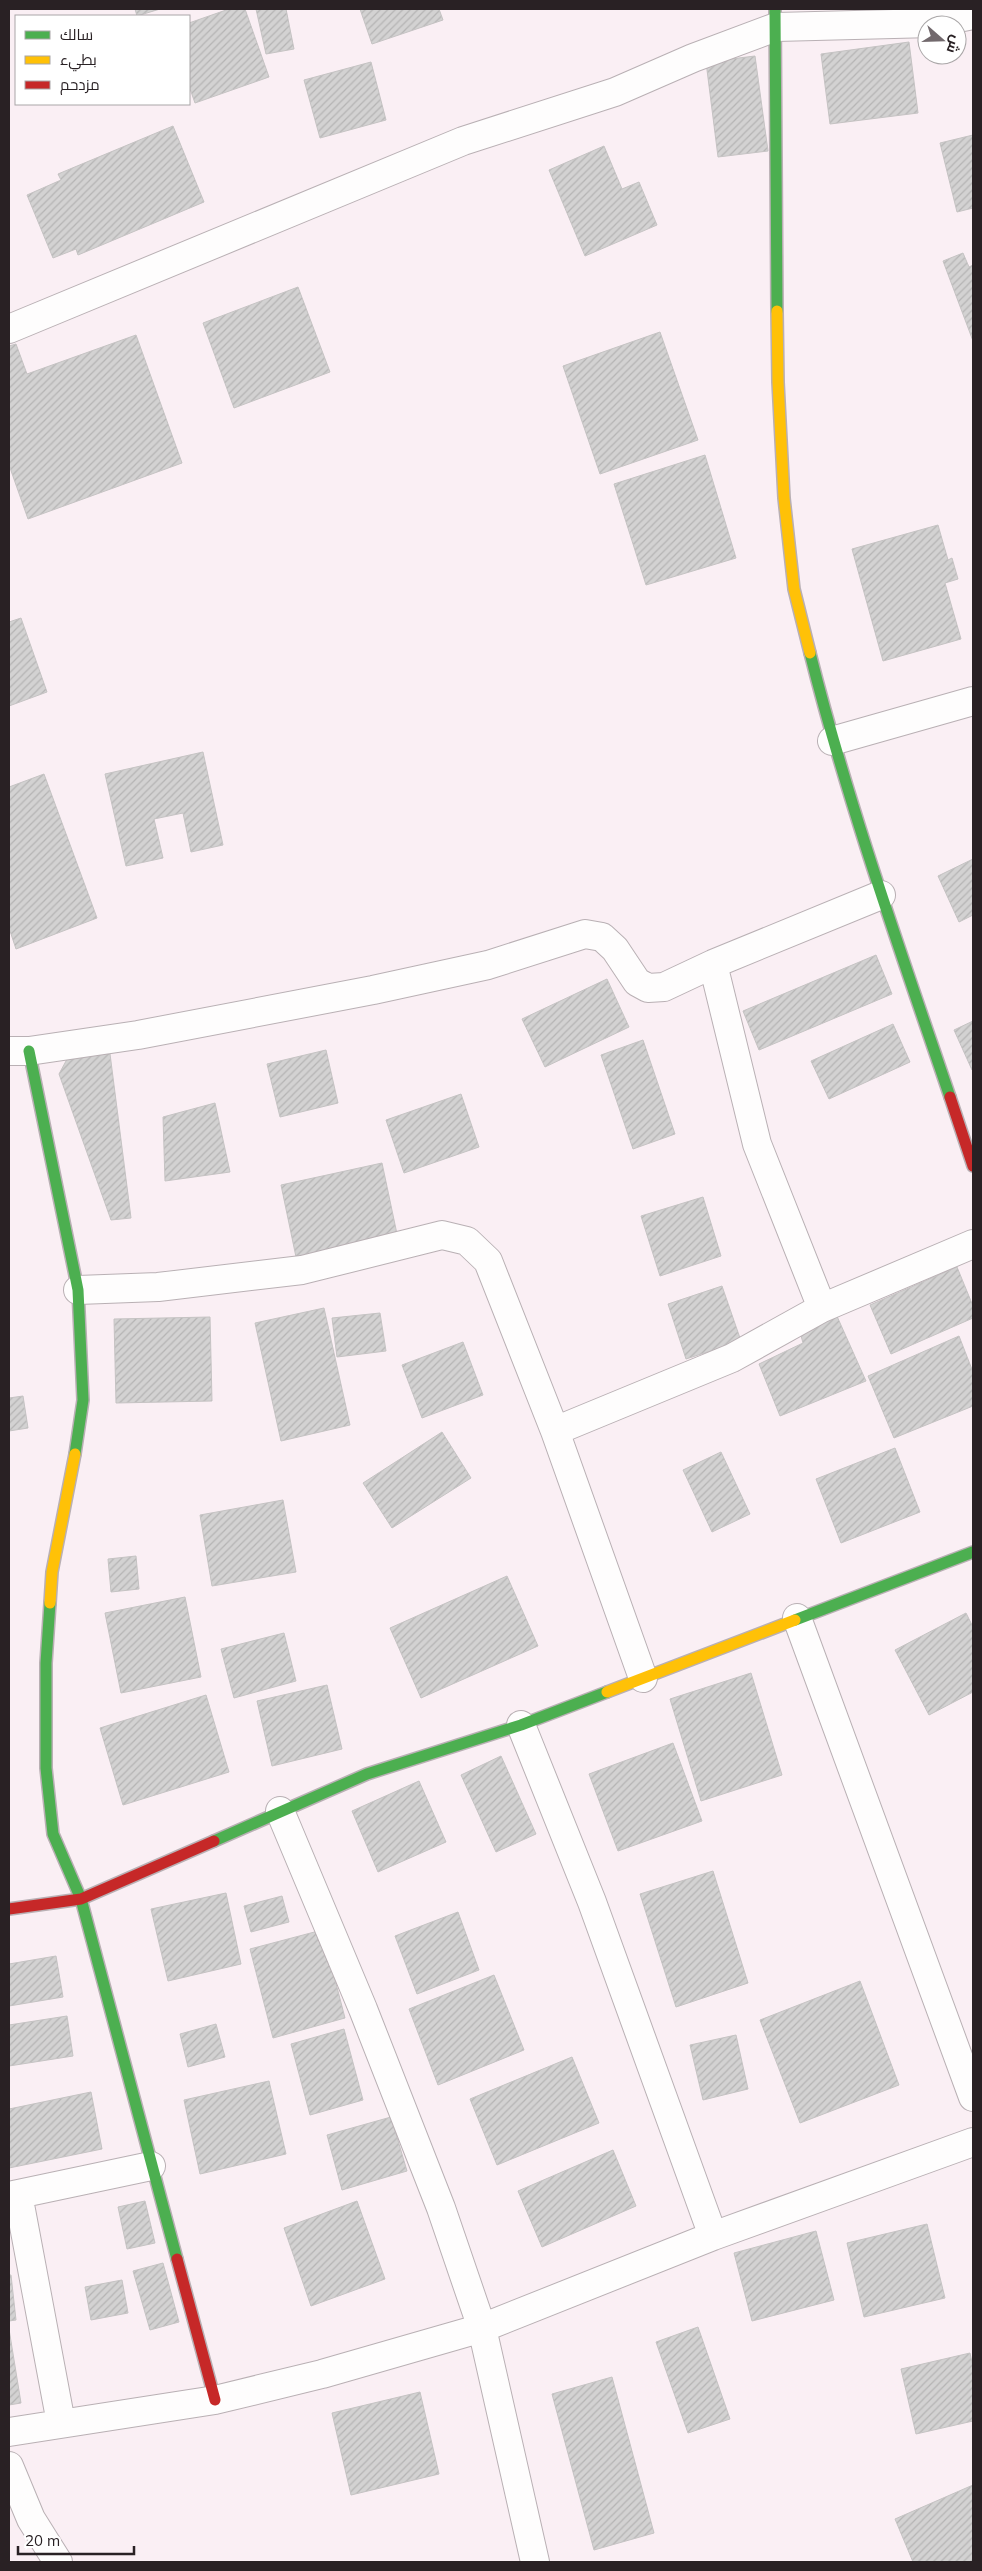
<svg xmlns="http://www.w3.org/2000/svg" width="982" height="2571" font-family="Mulish,Cairo,sans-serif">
<defs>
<pattern id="building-hatch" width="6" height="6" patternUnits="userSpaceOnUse" patternTransform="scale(1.25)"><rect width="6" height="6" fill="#d3d2d2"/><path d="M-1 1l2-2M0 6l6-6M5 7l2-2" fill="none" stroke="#b5b4b4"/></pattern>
</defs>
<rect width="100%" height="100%" fill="#faeff4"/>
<path fill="url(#building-hatch)" stroke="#c5c3c3" d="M135 9H160L137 16Z
M229 9H245L269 77 195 103 189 86V23Z
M256 9H286L294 49 266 54Z
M360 9H439L443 20 372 44Z
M909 42 918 113 830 124 821 54Z
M755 56 768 151 718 157 706 62Z
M371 62 386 120 320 138 304 80Z
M173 126 204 202 78 255 76 249 53 258 27 195 61 180 58 174Z
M973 135V208L957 212 940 143Z
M604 146 622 189 639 182 657 225 585 256 549 170Z
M963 253 969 267 973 265V341L943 261Z
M298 287 330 372 234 408 203 323Z
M660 332 698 440 600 474 563 366Z
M136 335 182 463 28 519 9 465V346L16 344 27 374Z
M705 455 736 558 646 585 614 484Z
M938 525 948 560 952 558 958 579 945 583 961 639 883 661 852 549Z
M21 618 47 692 9 706V622Z
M203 752 223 845 191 852 183 813 154 819 163 858 126 866 105 774Z
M44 774 97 918 16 949 9 928V787Z
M973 859V915L959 922 938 876Z
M876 955 892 994 759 1050 743 1011Z
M607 979 629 1027 545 1067 522 1019Z
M973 1021V1069L972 1070 954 1030Z
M893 1024 910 1062 829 1099 811 1061Z
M643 1040 675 1134 633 1149 601 1055Z
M109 1046 131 1218 111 1220 59 1074 73 1048Z
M326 1050 338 1103 280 1117 267 1064Z
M461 1094 479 1147 404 1173 386 1120Z
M215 1103 230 1172 165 1181 163 1117Z
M382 1163 397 1234 296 1257 281 1185Z
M703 1197 721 1256 660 1276 641 1216Z
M957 1267 973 1306V1318L891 1354 870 1305Z
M722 1286 741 1341 686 1359 668 1304Z
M324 1308 350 1425 281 1441 255 1323Z
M380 1313 386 1351 337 1357 332 1318Z
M836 1314 866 1381 780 1416 759 1364 803 1343 800 1332Z
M210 1317 212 1401 116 1403 114 1319Z
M959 1336 973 1372V1406L894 1438 868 1376Z
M463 1342 483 1395 422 1418 402 1365Z
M23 1396 28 1428 9 1431V1398Z
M442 1432 471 1478 392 1528 363 1483Z
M895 1448 920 1512 841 1543 816 1479Z
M721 1452 750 1514 712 1532 683 1470Z
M283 1500 296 1572 212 1586 200 1515Z
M136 1556 139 1589 111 1592 108 1559Z
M507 1576 538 1646 421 1698 390 1628Z
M185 1597 201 1677 121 1693 105 1613Z
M966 1613 973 1627V1692L929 1715 895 1650Z
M284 1633 296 1681 234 1698 221 1649Z
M751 1673 782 1775 701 1801 670 1699Z
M327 1685 342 1749 272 1766 257 1701Z
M206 1695 229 1772 123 1805 100 1728Z
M673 1743 702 1821 618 1851 589 1774Z
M501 1756 536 1834 496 1852 461 1775Z
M419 1781 446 1842 378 1872 352 1811Z
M713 1871 748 1983 676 2007 640 1894Z
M226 1893 241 1964 168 1981 151 1909Z
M282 1896 289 1922 251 1932 244 1906Z
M458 1912 479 1970 417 1994 395 1936Z
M322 1930 345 2018 273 2038 250 1949Z
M56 1956 63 1997 9 2006V1964Z
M494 1975 524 2050 438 2085 409 2009Z
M860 1981 899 2085 800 2123 760 2020Z
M67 2016 73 2056 9 2066V2025Z
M216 2024 225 2057 188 2067 180 2034Z
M344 2029 363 2100 310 2115 291 2044Z
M736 2035 748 2089 703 2100 690 2045Z
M572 2057 599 2123 497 2165 470 2099Z
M269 2081 286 2154 200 2174 184 2100Z
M91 2092 102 2149 9 2168V2109Z
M391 2117 407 2171 342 2190 327 2135Z
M613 2150 636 2206 542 2247 518 2191Z
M145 2201 155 2243 127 2249 118 2207Z
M357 2201 385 2279 311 2306 284 2228Z
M927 2224 945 2298 864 2317 847 2243Z
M816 2231 834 2300 752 2321 734 2253Z
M163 2263 179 2322 150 2330 133 2271Z
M9 2275H11L16 2320 9 2321Z
M122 2280 128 2313 91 2320 85 2287Z
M698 2327 730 2419 688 2433 656 2342Z
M9 2329 21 2403 9 2405Z
M970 2353 973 2367V2421L916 2434 901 2369Z
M612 2377 654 2533 594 2550 552 2394Z
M420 2392 439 2474 351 2495 332 2413Z
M973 2485V2562H913L895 2519Z"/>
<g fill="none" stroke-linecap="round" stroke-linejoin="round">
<g stroke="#b9b0b4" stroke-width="30">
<path id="street" d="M9 329 463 141 615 92 693 58 776 27 933 23 973 15
M832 741 973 701
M713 964 757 1144 822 1308
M9 1051H29L138 1035 373 990 488 965 585 934 602 937 615 949 637 982 648 988 664 987 713 964 881 895
M78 1290 158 1287 302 1270 442 1235 467 1241 488 1261 555 1431 643 1678
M555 1431 732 1358 822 1308 973 1244
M797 1618 973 2097
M521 1725 592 1902 713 2236
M280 1811 363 2009 441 2208 482 2328 535 2562
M18 2194 61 2423
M9 2196 151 2166
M9 2432 215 2400 322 2374 482 2328 713 2236 973 2142
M9 2466 31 2519 58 2562"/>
</g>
<g stroke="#b9b0b4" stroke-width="14">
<path id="fast" d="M775 9 777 311
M810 653C848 804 900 950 950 1097
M29 1051 78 1290 83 1400 75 1454
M50 1603 46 1663V1768L53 1834 81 1899 177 2259
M795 1620 973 1552
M214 1841 367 1774 521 1725 607 1692"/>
</g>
<g stroke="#b9b0b4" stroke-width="14">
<path id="slow" d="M777 311 778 382 784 498 794 589 810 653
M50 1603 52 1572 75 1454
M607 1692 795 1620"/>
</g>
<g stroke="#b9b0b4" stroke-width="14">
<path id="jam" d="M950 1097 973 1166
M9 1909 81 1899 214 1841
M177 2259 215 2400"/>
</g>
<use href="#street" stroke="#fefdfd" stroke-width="28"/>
<use href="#fast" stroke="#4caf50" stroke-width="11"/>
<use href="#slow" stroke="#ffc107" stroke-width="11"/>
<use href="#jam" stroke="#c62828" stroke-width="11"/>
</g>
<rect width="982" height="2571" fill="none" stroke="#292124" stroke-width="20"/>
<rect x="15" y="15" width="175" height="90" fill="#ffffff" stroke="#a9a6a7"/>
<rect x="25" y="31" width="25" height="8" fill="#4caf50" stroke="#a9a6a7"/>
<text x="60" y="40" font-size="15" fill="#292124">سالك</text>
<rect x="25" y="56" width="25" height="8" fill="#ffc107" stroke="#a9a6a7"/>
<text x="60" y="65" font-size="15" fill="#292124">بطيء</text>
<rect x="25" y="81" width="25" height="8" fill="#c62828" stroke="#a9a6a7"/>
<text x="60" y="90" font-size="15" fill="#292124">مزدحم</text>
<g transform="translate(942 40) rotate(110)"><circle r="24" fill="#ffffff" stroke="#a9a6a7"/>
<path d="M0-4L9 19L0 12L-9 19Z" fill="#72696d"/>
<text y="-8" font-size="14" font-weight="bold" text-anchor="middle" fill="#292124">ش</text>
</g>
<path d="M18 2546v8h116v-8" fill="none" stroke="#292124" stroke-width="2.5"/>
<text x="25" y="2546" font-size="15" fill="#292124" stroke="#ffffff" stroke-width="4" paint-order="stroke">20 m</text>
</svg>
